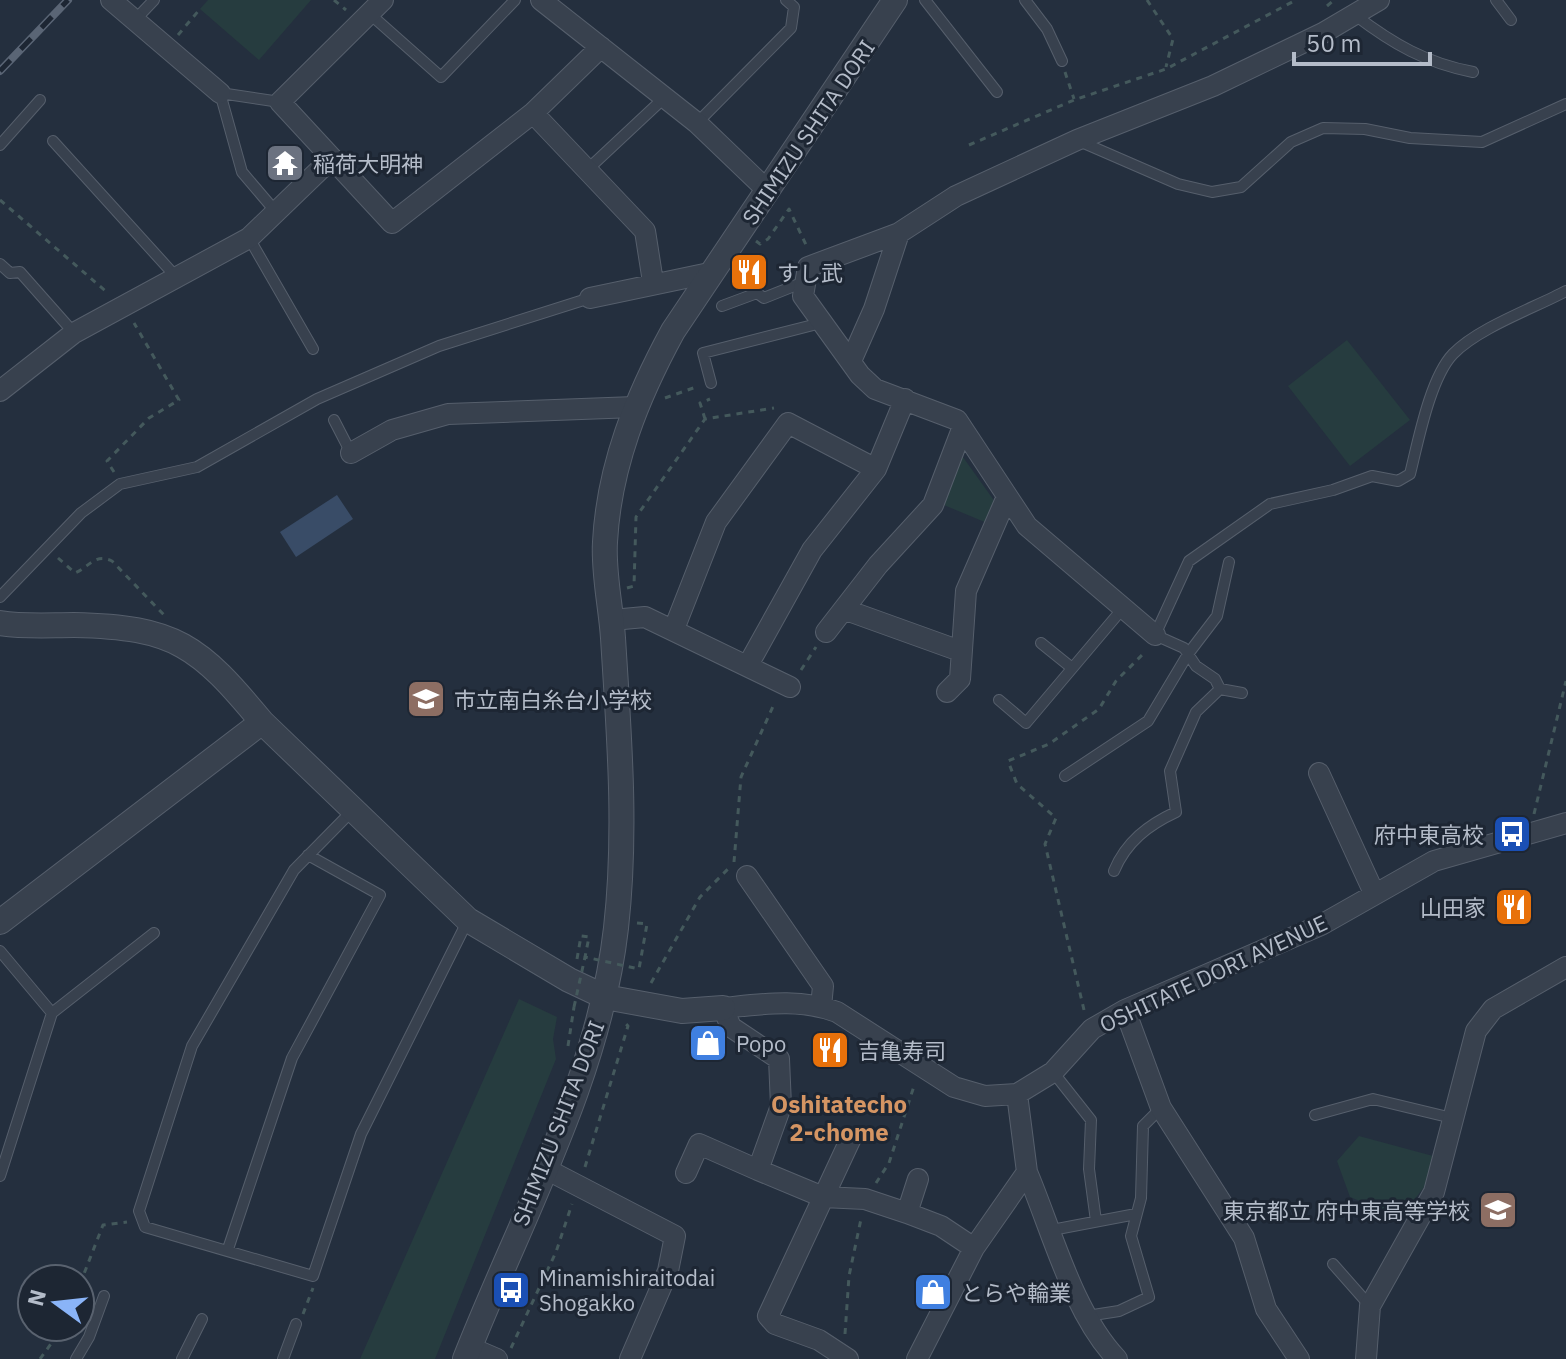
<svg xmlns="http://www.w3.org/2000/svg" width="1566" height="1359" font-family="'IBM Plex Sans','Noto Sans JP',sans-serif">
<rect width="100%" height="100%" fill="#242f3e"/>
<path fill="#263c3f" d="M208 0H311L259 60 200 9Z
M1347 340 1410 420 1350 466 1288 386Z
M960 453 998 506 987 523 939 503Z
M519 999 557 1017 553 1039 556 1059 435 1359H360Z
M1359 1136 1433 1156 1425 1186 1400 1218 1350 1197 1337 1161Z"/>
<path fill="#394c67" d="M337 495 353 519 296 557 280 532Z"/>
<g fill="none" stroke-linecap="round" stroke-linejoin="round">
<g stroke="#565f6c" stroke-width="12">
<path id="service" d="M925 0 997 92
M1025 0 1047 29 1062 61
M1496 0 1511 20
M370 14 441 77 515 0
M1355 15C1393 44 1426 63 1473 72
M135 20 154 0
M697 123 791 28 794 7 786 0
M53 141 178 279
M1079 141 1178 184 1212 192 1241 187 1291 142 1323 128 1365 129 1410 138 1482 142 1566 104
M0 145 40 100
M587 170 664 98
M276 212 242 172 220 93 280 102
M249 238 313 349
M0 264 10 273 20 272 74 333
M722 306 757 293 764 298 804 282
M711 383 703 353 821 323
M334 420 351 453
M0 597 81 513 120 484 197 467 317 399 439 346 590 298
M1041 643 1072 668
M1242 693 1220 689 1215 679 1196 666 1184 648 1155 635 1189 561 1270 504 1333 490 1372 476 1398 481 1410 474C1418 442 1430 378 1453 354 1478 328 1534 308 1566 291
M999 700 1026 723 1124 607
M1065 776 1148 721 1188 654 1217 616 1229 562
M352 811 294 870 192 1046 139 1211 145 1227 313 1276 361 1134 467 922
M1114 871C1126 842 1148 825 1176 812L1170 771 1196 712 1220 689
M0 951 52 1013
M1053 1072 1091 1120 1089 1169 1096 1221
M1315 1115 1373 1099 1452 1118
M0 1176 52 1013 154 933
M1052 1230 1136 1214
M228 1249 292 1058 380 895 308 855
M1333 1264 1370 1306
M1087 1316 1119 1311 1149 1297 1131 1236 1141 1198 1143 1126 1161 1108
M76 1359 89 1337 104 1296
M182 1359 202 1319
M283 1359 296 1324"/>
</g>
<g stroke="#565f6c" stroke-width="22">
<path id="minor" d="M111 0 220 93
M383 0 280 102 392 223 533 113 601 47
M541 0 697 123 768 191
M533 113 645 231 653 282
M590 298 714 272
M851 361 874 309 899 233
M0 391 74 333 249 238 332 158
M351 453 392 430 448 414 635 407
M846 610 960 651
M612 620 645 617 790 687
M674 629 716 522 788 423 876 469
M826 632 878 565 933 505 962 429
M1155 635 1027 526 957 420 875 389 860 375 803 296 808 267 899 233 956 196 1077 140 1213 86 1323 33 1379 0
M748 665 812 550 876 469 905 399
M947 692 960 679 966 591 1006 499
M1319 773 1374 893
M747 876 823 986 821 1007
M1125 1010 1161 1108 1244 1238 1266 1309 1299 1359
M544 1168 675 1236 668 1271 630 1359
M758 1170 823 1197 865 1199 907 1213 941 1226 974 1248
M1027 1172C1052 1231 1073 1313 1117 1359
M686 1173 699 1144 758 1170 781 1106 779 1059 731 1027 723 1008C763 1004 799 998 837 1012L954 1087 985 1096 1017 1094 1053 1072 1092 1029 1125 1010 1321 925 1434 861 1566 823
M907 1213 918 1179
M469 1347 497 1359
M848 1359 819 1340 775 1324 768 1316 851 1138
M917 1359 974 1248 1027 1172 1017 1094
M1366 1359 1370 1306 1434 1192 1476 1031 1493 1009 1566 967"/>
</g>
<g stroke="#565f6c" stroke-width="26">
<path id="tertiary" d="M0 623C24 627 50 625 74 625 176 627 199 646 262 722
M0 922 262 722 468 920 569 980 605 997 682 1011 723 1008
M465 1359C520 1219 599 1079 616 928 627 831 619 734 613 638 611 607 603 573 605 542 609 466 637 397 673 331L895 0"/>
</g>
<path stroke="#44595c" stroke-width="3" stroke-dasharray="6 6" stroke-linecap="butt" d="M334 0 346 10
M1147 0 1173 39 1166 67
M1327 6 1334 0
M178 35 200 9
M1065 72 1074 99
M969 145 1074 100 1166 69 1296 0
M0 200 109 294
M756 241 760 244 768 239 789 209 808 249
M665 398 699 386
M705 419 700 403 710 399
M114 472 107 461 149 418 179 400 134 323
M58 558 75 573C89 567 95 553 112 561L164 615
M627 588 634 586 636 517 705 419 774 408
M801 670 816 647
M1534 814 1566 681
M734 862 741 777 775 702
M637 923 647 924 639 969
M577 959 581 936 589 937 585 957
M651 983 700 897 729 868
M1084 1010 1045 844 1056 818 1017 784 1008 761 1049 744 1099 709 1116 681 1146 651
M568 1046 574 1007
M585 1167 628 1026 624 1022
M876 1183 889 1163 915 1083
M80 1284 103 1225 127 1222
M303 1314 313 1288
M845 1334 849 1276 861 1219
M511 1348 556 1252 572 1204
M40 1359 63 1327"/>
<use href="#service" stroke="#38414e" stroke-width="10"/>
<use href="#minor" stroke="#38414e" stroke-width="20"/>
<use href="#tertiary" stroke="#38414e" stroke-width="24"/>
<g stroke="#5a6575" stroke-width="8">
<path id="rail" d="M0 71 68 0"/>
</g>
<use href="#rail" stroke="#1d2633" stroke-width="5" stroke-dasharray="15" stroke-linecap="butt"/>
<path stroke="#44595c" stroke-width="3" stroke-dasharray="6 6" stroke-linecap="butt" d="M574 1007 585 957 639 969"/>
</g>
<defs>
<g id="temple-square" transform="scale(2)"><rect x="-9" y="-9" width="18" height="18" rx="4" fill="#6b7280" stroke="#1d2633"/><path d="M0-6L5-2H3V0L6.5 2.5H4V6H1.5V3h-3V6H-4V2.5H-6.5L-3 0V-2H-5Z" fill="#fff"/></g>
<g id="restaurant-square" transform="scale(2)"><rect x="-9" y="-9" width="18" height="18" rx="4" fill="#e8710a" stroke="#1d2633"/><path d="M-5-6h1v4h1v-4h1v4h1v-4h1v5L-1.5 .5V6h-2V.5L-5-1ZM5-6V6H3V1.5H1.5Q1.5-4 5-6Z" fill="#fff"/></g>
<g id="school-square" transform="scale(2)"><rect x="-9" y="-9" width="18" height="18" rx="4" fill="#8d6e63" stroke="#1d2633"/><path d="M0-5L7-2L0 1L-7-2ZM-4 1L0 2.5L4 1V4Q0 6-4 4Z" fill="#fff"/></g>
<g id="bus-square" transform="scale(2)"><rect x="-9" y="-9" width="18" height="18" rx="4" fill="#1a4fb4" stroke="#1d2633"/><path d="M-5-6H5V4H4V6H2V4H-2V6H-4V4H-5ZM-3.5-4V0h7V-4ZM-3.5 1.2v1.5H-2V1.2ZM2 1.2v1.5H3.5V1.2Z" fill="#fff"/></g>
<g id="shop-square" transform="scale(2)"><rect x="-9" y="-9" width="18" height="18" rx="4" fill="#3f7fe0" stroke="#1d2633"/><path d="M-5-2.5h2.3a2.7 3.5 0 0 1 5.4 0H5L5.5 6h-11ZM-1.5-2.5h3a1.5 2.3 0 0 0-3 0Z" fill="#fff"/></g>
</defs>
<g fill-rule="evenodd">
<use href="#temple-square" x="285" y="163"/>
<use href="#restaurant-square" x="749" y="272"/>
<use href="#school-square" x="426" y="699"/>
<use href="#bus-square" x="1512" y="834"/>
<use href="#restaurant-square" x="1514" y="907"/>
<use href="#shop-square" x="708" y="1043"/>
<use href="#restaurant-square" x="830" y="1050"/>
<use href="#school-square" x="1498" y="1210"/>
<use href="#bus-square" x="511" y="1290"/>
<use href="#shop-square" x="933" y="1292"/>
</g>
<g text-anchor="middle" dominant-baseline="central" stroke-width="6" stroke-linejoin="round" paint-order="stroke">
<g font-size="22" fill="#b4bcc9" stroke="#1d2633">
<text transform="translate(808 132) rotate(-56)">SHIMIZU SHITA DORI</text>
<text transform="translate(1213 973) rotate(-25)">OSHITATE DORI AVENUE</text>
<text transform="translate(558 1123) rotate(-69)">SHIMIZU SHITA DORI</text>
</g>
<g font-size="22" fill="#b4bcc9" stroke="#1d2633" text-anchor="start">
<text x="313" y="163">稲荷大明神</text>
<text x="777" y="272">すし武</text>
<text x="454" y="699">市立南白糸台小学校</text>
<text x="1484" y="834" text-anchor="end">府中東高校</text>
<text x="1486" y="907" text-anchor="end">山田家</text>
<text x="736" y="1043">Popo</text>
<text x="858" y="1050">吉亀寿司</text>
<text x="1470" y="1210" text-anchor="end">東京都立 府中東高等学校</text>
<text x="539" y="1277">Minamishiraitodai<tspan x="539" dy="25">Shogakko</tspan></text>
<text x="961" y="1292">とらや輪業</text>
</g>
<g font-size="24" font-weight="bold" fill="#d59563" stroke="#1d2633">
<text x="839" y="1104">Oshitatecho<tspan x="839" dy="28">2-chome</tspan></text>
</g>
</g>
<g transform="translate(56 1303) rotate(285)"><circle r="38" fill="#1d2633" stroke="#59626f" stroke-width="2"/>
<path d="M0-6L14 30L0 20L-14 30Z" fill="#8ab4f8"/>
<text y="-12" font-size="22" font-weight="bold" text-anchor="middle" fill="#b4bcc9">N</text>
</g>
<path d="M1294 52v12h136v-12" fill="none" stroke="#b4bcc9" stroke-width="4"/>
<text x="1306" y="52" font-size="24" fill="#b4bcc9" stroke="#1d2633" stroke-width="6" paint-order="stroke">50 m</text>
</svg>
